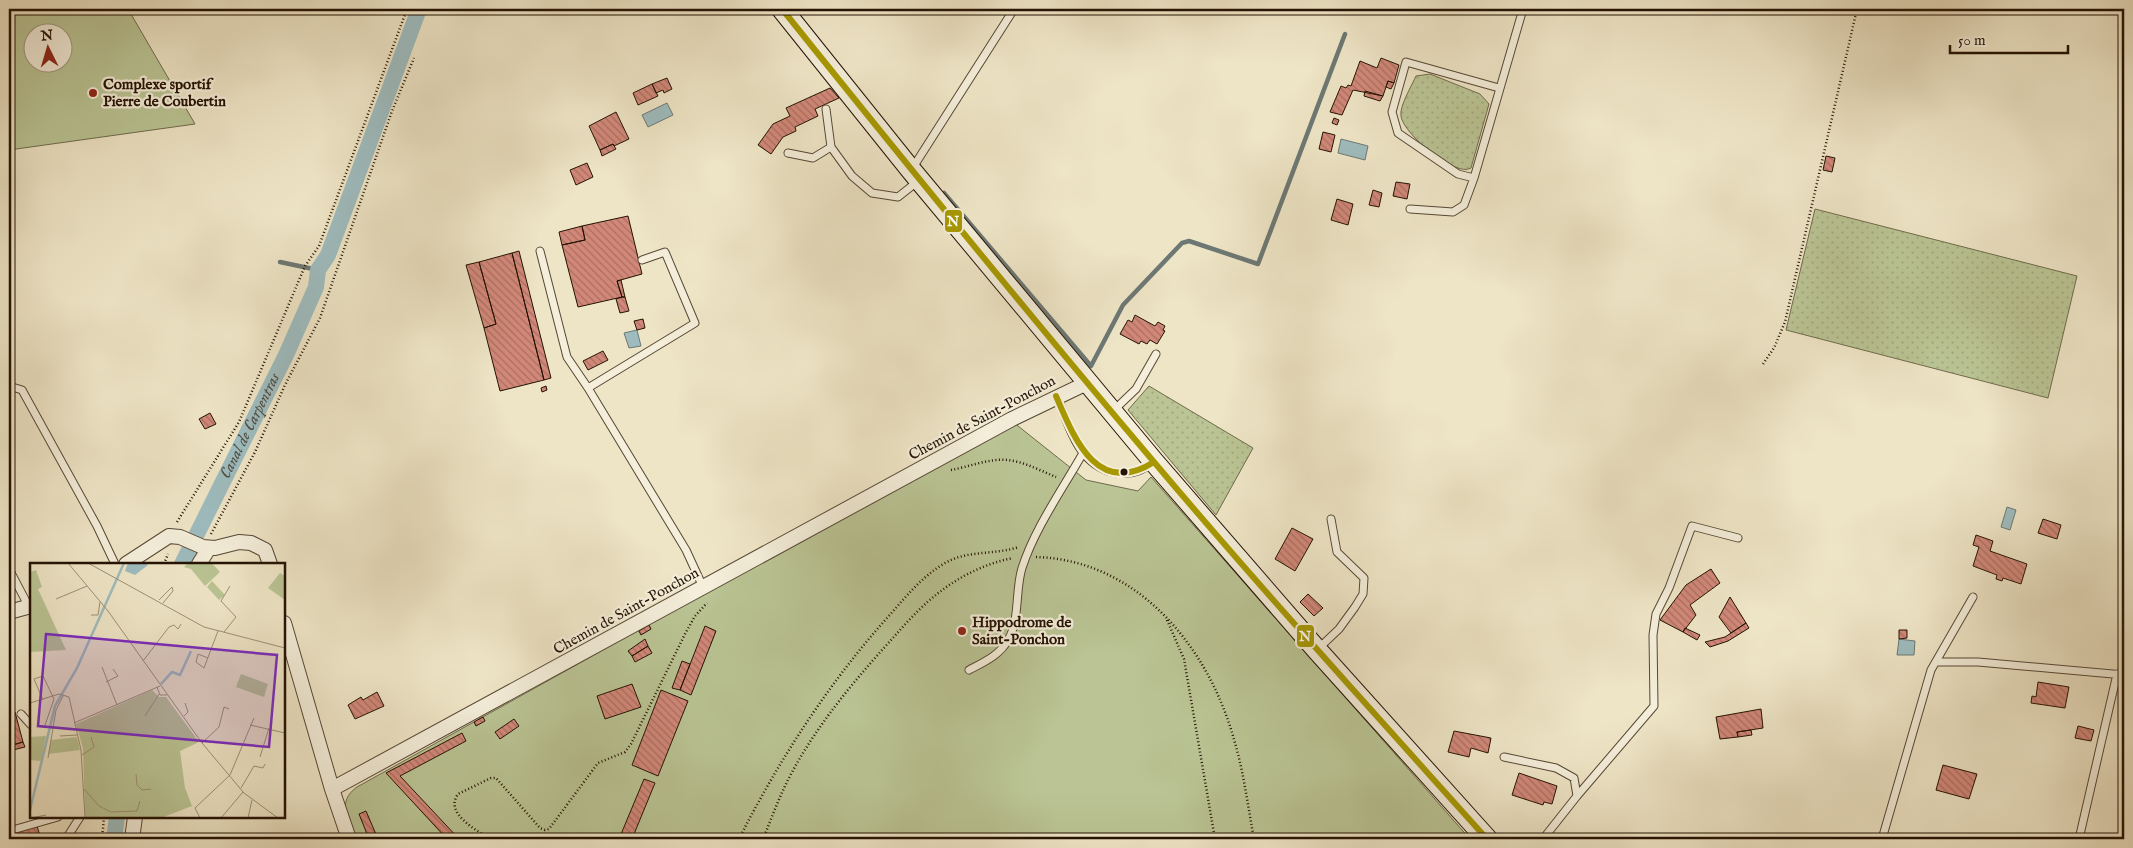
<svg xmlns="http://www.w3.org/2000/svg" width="2133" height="848" font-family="'IM FELL English',serif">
<defs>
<pattern id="green-dots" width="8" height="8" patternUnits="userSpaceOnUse" patternTransform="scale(1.25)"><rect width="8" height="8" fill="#bac494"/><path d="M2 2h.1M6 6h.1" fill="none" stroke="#a0a77e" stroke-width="1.8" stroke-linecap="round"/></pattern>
<pattern id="building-back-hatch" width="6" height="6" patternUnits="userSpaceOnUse" patternTransform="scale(1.25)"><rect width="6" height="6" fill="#d28879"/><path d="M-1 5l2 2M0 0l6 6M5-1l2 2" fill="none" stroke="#aa6e61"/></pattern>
</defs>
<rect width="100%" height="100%" fill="#eee5c6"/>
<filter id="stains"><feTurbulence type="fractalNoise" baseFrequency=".004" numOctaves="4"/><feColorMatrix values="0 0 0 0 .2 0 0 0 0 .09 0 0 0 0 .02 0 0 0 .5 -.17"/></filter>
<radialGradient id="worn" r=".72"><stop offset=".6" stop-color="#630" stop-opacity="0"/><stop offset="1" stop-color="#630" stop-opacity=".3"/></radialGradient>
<path fill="url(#green-dots)" stroke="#6f6b4c" d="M1430 74 1480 94 1489 104 1471 168C1456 178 1403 134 1401 116 1399 107 1412 85 1416 76Z
M1815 209 2077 276 2048 398 1786 330Z
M1149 386 1253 448 1216 515 1128 410Z"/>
<path fill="#bac494" stroke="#6f6b4c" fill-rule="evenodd" d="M9 9H128L195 124 9 150ZM62 32V62H32V32Z
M1013 422 1086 480 1138 491 1151 477 1470 839H357C348 820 336 802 357 787Z"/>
<path fill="#9ebcbf" stroke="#6d7874" d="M667 103 673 115 648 127 642 115Z
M1341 139 1368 146 1365 160 1338 153Z
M637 330 641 346 629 348 624 333Z
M2007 507 2016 510 2010 530 2001 527Z
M1899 639 1915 641 1914 655H1897Z"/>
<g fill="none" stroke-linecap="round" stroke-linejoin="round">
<path stroke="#6d7874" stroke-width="4.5" d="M944 193 1091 366 1123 305 1182 243 1189 241 1258 264 1345 34
M280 262 318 270"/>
<g stroke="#9ebcbf" stroke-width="16">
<path id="s1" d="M182 564 286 355 316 287 318 270 328 255 419 9"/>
<path d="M114 839 117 817"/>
</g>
</g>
<path fill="url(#building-back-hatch)" stroke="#241203" d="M1381 58 1399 65 1394 83 1388 81 1383 96 1353 90 1342 115 1330 112 1341 86 1346 88 1348 85 1351 86 1360 61 1377 68Z
M667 78 672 89 664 93 663 90 656 93 652 84Z
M1388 81 1394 83 1391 89 1386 87Z
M652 84 658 96 638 105 633 93Z
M830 88 839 98 815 109 818 116 795 127 796 131 783 137 771 154 758 145 773 124 790 116 786 108Z
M1365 91 1383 96 1380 101 1364 96Z
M616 112 629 139 614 146 613 144 600 150 589 126Z
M1334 118 1339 120 1337 125 1332 123Z
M1323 132 1335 135 1331 152 1319 149Z
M613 144 616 149 602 156 600 150Z
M1826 156 1835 158 1832 172 1823 170Z
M587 163 593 177 576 185 570 170Z
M1396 182 1410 184 1407 199 1393 196Z
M1373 190 1382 193 1379 207 1369 205Z
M1337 199 1353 204 1348 225 1331 220Z
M628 216 642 274 617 281 622 297 578 307 562 245 585 240 582 226Z
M582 226 585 240 562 245 559 232Z
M519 251 551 378 544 380 512 253Z
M512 253 544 380 500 391 484 328 496 324 479 262Z
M479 262 496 324 484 328 466 265Z
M621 280 625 297H622L617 281Z
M622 297H625L629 311 620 313 616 299Z
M1135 315 1155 326 1158 322 1165 326 1163 330 1165 331 1157 344 1150 340 1147 344 1141 341 1139 344 1120 334 1128 320 1132 322Z
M643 319 645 328 637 330 634 321Z
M603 351 608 360 588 370 583 361Z
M546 386 547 390 542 392 541 388Z
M210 413 216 424 205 429 199 419Z
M2043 519 2061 525 2057 539 2038 533Z
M1292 528 1313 539 1295 571 1275 559Z
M1976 535 1993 541 1990 551 2027 564 2021 584 2003 578 2002 581 1996 579 1997 575 1973 566 1979 547 1973 545Z
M1711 569 1720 583 1690 605 1696 615 1683 632 1660 620 1686 585Z
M1308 594 1323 608 1314 616 1300 602Z
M1730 597 1746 623 1731 633 1719 617Z
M1746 623 1749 628 1728 641 1710 647 1705 642 1725 637Z
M649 625 651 629 641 635 639 631Z
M705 626 716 631 691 695 680 690Z
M1685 628 1700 635 1697 640 1683 632Z
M1899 630H1907V638L1899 639Z
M645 639 648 646 632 656 628 651Z
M648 646 652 653 635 662 632 656Z
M682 661 690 664 680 690 672 688Z
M2038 682 2069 687 2065 708 2031 703 2032 696 2036 697Z
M632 684 641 707 605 719 597 696Z
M661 690 688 701 658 776 632 765Z
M377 692 384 706 355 719 348 705 361 697 363 700Z
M1761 709 1763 728 1737 732 1738 737 1720 739 1716 717Z
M15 712 23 742 9 746V714Z
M483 717 485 721 476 726 474 722Z
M514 719 519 726 500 739 495 732Z
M2078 726 2094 730 2091 741 2075 738Z
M1751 730 1752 735 1738 737 1737 732Z
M1454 731 1491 738 1488 753 1471 748 1469 757 1448 752Z
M462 733 466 741 400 776 459 839H447L386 773Z
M23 742 25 747 9 751V746Z
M1943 765 1977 774 1969 799 1936 790Z
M1519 773 1557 786 1552 804 1544 802 1543 805 1512 795Z
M644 779 655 783 632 839H619Z
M366 811 378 839H369L359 814Z
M37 826 41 839H22L21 836 13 839 11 834Z"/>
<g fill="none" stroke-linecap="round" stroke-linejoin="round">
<g stroke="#564734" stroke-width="9">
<path id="service" d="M1499 88 1406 62 1392 112 1398 133 1458 174 1474 178 1523 9
M826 109 831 147
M788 153 813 158 831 147 852 176 872 193 898 197 917 182
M912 169 1014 9
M1410 209 1453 212 1464 205 1474 178
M540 251 567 357 588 388 686 550 703 587
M9 386 22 390 97 526 115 564
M588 388 695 323 665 252 642 260
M1057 397C1064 413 1072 440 1084 454 1102 475 1131 481 1153 462
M1113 411 1136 389 1156 354
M9 569 29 607
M1319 648 1339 629 1355 607 1363 594 1364 578 1337 552 1331 519
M1936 662H1978L2124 675
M969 670C984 662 1000 655 1008 640 1020 621 1015 590 1022 568 1035 528 1062 490 1083 453
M21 714 31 725
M1504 757 1556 768 1574 778 1577 796
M9 831 58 817
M66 839 80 817
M1543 839 1577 796 1654 706 1653 635 1656 614 1669 588 1692 526 1738 538
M1882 839 1931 670 1973 597
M2079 839 2117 674"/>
</g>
<g stroke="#564734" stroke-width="16">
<path id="minor" d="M126 564 169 536 180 537 203 547 215 548 239 542 251 543 265 550 270 564
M199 564 209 548
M9 612 31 606
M284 623 332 789 349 839
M332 789 1012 419 1089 382
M132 839 135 817"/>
</g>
<g stroke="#241203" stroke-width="22">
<path id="secondary" d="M782 9 911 170 1154 462 1317 650 1487 839"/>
</g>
<path stroke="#241203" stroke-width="2.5" stroke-dasharray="1 2.5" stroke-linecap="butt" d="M1763 364 1774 348 1785 322 1857 9
M951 470C968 467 990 458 1008 460 1025 462 1041 471 1056 477
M177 522 239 422 305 266 319 246 407 9
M211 534 255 452 285 385 320 318 392 111 414 58
M1036 557C1139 560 1210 649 1235 743 1244 774 1248 807 1254 839
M164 564 168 554
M1167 620 1184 659 1215 839
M102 839 104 817
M490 839C477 830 444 814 458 794L491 778H496L540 828 545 830 549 829 598 763 625 752 631 744 685 634 695 616 707 603
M739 839C779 760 828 684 887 618 905 598 921 577 945 563 967 550 995 555 1019 547
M763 839C770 822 777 803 785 786 811 732 852 683 892 639 907 622 923 604 941 591 962 575 987 563 1013 558"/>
<use href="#service" stroke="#f4eeda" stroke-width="7"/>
<use href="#minor" stroke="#f4eeda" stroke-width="14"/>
<use href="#secondary" stroke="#f4eeda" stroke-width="20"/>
<g stroke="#f4eeda" stroke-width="10">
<path id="bus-1" d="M782 9C904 161 1027 313 1154 462 1262 590 1375 714 1487 839
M1056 396C1074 438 1097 498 1154 462"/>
</g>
<use href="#bus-1" stroke="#a79801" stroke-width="6"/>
</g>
<g fill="#8f2418" stroke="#f4eeda" stroke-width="2">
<circle cx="93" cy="93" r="5"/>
<circle cx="962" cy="631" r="5"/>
</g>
<circle fill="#241203" stroke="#f4eeda" stroke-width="2" cx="1124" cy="472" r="4.5"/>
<g text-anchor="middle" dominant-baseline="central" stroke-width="4.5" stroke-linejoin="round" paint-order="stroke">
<g font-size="15" font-weight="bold" fill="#241203" stroke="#f4eeda" text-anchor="start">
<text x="103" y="84">Complexe sportif<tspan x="103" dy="17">Pierre de Coubertin</tspan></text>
<text x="972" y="622">Hippodrome de<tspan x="972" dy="17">Saint-Ponchon</tspan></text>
</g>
<g font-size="15" fill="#241203" stroke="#f4eeda">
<text transform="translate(982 418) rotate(-28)">Chemin de Saint-Ponchon</text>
<text transform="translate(626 611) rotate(-29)">Chemin de Saint-Ponchon</text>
</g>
<g font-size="16" font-style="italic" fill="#4f4e45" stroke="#f4eeda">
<text stroke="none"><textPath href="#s1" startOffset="154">Canal de Carpentras</textPath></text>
</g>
</g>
<g transform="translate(30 563)">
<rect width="255" height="255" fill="#eee5c6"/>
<path d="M158 0H182L190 9 175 23 161 6 154 4ZM250 10 255 13V37L238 25ZM182 18 195 32 189 37 177 24ZM211 111 238 121 234 134 206 124ZM16 173 11 198 0 197V174ZM47 174 50 187 18 191 21 177Z" fill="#bac494"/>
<path d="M6 7 12 24 8 26 36 87 0 89V9ZM122 127 129 134H136L169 179 150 188 155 225 162 243 131 255H55L53 185 46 161Z" fill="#bac494"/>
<path d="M98 0H115L118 2 105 12 95 8Z" fill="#9ebcbf"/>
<path fill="none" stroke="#9ebcbf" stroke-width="2.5" d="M131 121 142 109 150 112 161 88M0 247 25 143 47 105 94 0"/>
<path fill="none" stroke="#9d9178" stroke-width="1" d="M38 0 78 48 172 180 214 230 248 255M58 0 174 64 255 85M26 36 57 23M129 37 142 24 143 28 133 40M61 52H68L70 39M194 69 206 54 191 38 200 23M178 95 168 91 166 99 174 105 188 68M113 98 139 64 144 62 148 66 151 61M72 104 87 142M76 119 88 113 83 106M127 124 130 132H137M13 137 4 116 13 113 24 136 14 165M0 140 29 131 39 134 51 187 55 255M115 153 129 131M154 153 158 149 155 140M44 160 130 123M220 162 255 170M30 173 47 172M172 180 189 164 194 144 199 146M52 192 64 184 61 174M230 194 239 165M18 195 26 147 33 133M106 211 107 222 112 227 121 226M211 225 224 203 233 205 235 201M54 226 69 243 81 249 107 248 110 238M1 255 16 252M170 255 165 245 200 212 224 155M191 255 213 229M218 255 222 237"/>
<path fill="#7b2cbf" fill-opacity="0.15" stroke="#7b2cbf" stroke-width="2.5" d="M16 71 247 92 239 184 8 163Z"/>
<rect width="255" height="255" fill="none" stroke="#241203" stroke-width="2.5"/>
</g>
<g stroke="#f4eeda" stroke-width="2">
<rect x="944" y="209" width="19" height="24" rx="5" fill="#a79801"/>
<rect x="1296" y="624" width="19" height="24" rx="5" fill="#a79801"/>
</g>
<g font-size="14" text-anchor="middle" font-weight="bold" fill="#fff">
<text x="953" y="226">N</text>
<text x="1305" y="641">N</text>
</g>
<rect width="2133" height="848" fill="none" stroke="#eee5c6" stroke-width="30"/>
<rect x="10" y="10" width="2113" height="828" fill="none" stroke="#241203" stroke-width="2.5"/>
<rect x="15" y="15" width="2103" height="818" fill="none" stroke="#241203"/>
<g transform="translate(48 48) rotate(355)"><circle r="24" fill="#f4eeda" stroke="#a19684"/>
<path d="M0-4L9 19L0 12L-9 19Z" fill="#8f2418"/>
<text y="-8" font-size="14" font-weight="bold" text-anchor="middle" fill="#241203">N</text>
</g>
<path d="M1950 45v8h118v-8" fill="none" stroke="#241203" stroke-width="2.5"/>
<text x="1958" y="45" font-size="15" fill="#241203" stroke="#f4eeda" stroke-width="4" paint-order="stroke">50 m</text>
<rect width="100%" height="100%" filter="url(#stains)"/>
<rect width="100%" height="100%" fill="url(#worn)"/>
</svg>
